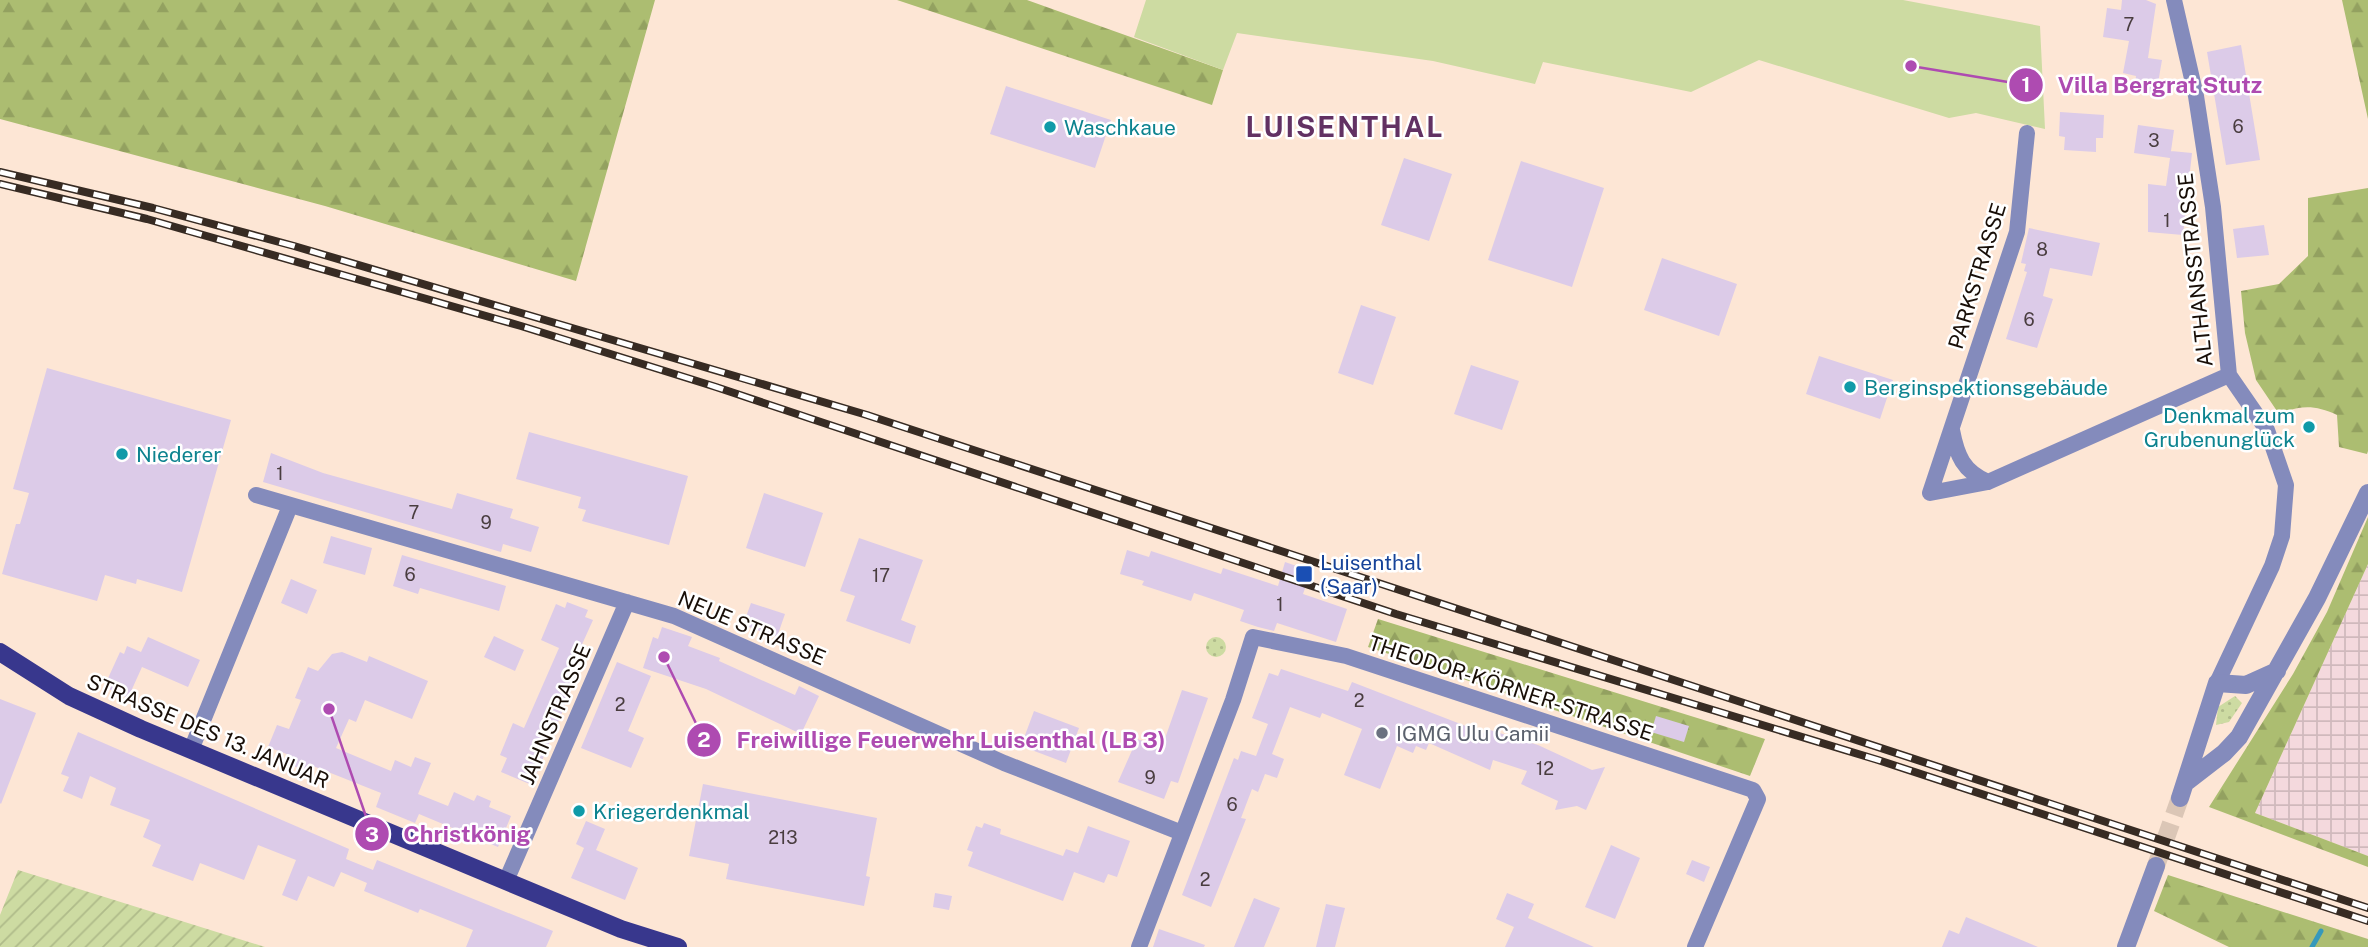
<svg xmlns="http://www.w3.org/2000/svg" width="2368" height="947" font-family="'Public Sans',sans-serif">
<defs>
<pattern id="industrial-grid" width="8" height="8" patternUnits="userSpaceOnUse" patternTransform="scale(1.75)"><rect width="8" height="8" fill="#f4d9dd"/><path d="M0 4h8M4 0v8" fill="none" stroke="#d0b9bc"/></pattern>
<pattern id="grass-dots" width="8" height="8" patternUnits="userSpaceOnUse" patternTransform="scale(1.75)"><rect width="8" height="8" fill="#cddba2"/><path d="M2 2h.1M6 6h.1" fill="none" stroke="#afbb8a" stroke-width="1.8" stroke-linecap="round"/></pattern>
<pattern id="forest-firs" width="22" height="20" patternUnits="userSpaceOnUse" patternTransform="scale(1.75)"><rect width="22" height="20" fill="#acbd71"/><path d="M5 1l3.5 6h-7zM16 11l3.5 6h-7z" fill="#93a160"/></pattern>
<pattern id="garden-furrows" width="10" height="10" patternUnits="userSpaceOnUse" patternTransform="scale(1.75)"><rect width="10" height="10" fill="#cddba2"/><path d="M-1 1l2-2M0 10L10 0M9 11l2-2" fill="none" stroke="#afbb8a"/></pattern>
</defs>
<rect width="100%" height="100%" fill="#fde6d5"/>
<path fill="url(#industrial-grid)" d="M2368 564V856L2255 813Z"/>
<path fill="url(#grass-dots)" d="M1206 647a10 10 0 1 1 20 0a10 10 0 1 1-20 0Z
M2235 696 2242 703 2229 722 2216 725 2218 707Z"/>
<path fill="url(#forest-firs)" d="M0 0H655L576 281 325 206 0 119Z
M897 0H1027L1223 70 1212 105Z
M2342 0H2368V119Z
M2368 188V451L2367 454 2339 447 2337 415C2315 405 2301 405 2279 414L2256 380 2245 333 2241 291 2279 284 2308 256V198Z
M2368 517V564L2255 813 2368 856V867L2209 807 2293 674 2327 612Z
M1378 619 1765 739 1750 776 1368 647Z
M2168 875 2368 939V947H2229L2154 911Z"/>
<path fill="#cddba2" d="M1146 0H1903L2040 26 2045 129 1976 113 1949 118 1759 60 1691 92 1543 62 1535 84 1433 61 1237 33 1223 70 1134 37Z"/>
<path fill="url(#garden-furrows)" d="M18 870 265 947H0V915Z"/>
<g fill="none" stroke-linecap="round" stroke-linejoin="round">
<path stroke="#3699bb" stroke-width="5" d="M2312 947 2321 931"/>
</g>
<path fill="#dccbe8" d="M2122 0H2146L2156 4 2148 58 2162 60 2156 95 2134 91 2136 76 2123 73 2129 41 2103 37 2107 8 2121 10Z
M2241 45 2260 160 2226 165 2207 52Z
M1006 86 1111 120 1095 168 990 134Z
M2060 112 2104 115 2103 138H2096V152L2064 150 2065 137 2059 136Z
M2138 125 2174 130 2170 158 2134 153Z
M2171 151 2192 153 2183 235 2148 232V184L2166 186Z
M1404 158 1452 174 1429 241 1381 225Z
M1521 161 1604 188 1572 287 1488 260Z
M2264 225 2269 255 2237 258 2233 229Z
M2029 228 2100 243 2092 276 2050 268 2043 296 2053 299 2037 348 2006 339 2027 272 2024 271 2026 264 2021 263Z
M1662 258 1737 284 1719 336 1644 310Z
M1361 305 1396 317 1373 385 1338 373Z
M1819 356 1893 380 1880 419 1806 394Z
M1471 365 1519 381 1502 430 1454 414Z
M47 368 231 420 182 592 137 579 136 584 105 575 97 601 2 574 16 524H20L29 493 13 489Z
M529 432 688 476 669 545 582 521 586 510 578 508 581 497 516 479Z
M271 453 323 473 452 509 457 493 513 509 510 518 539 527 531 552 503 544 501 552 263 482Z
M764 493 823 513 805 567 746 548Z
M331 536 372 548 365 575 323 563Z
M859 538 923 560 901 620 916 626 910 644 846 621 855 596 840 591Z
M1127 550 1149 557 1151 551 1221 574 1223 568 1278 586 1285 562 1311 571 1303 594 1347 609 1336 642 1277 623 1274 631 1258 627 1240 621 1244 610 1194 593 1191 601 1142 585 1144 581 1120 574Z
M402 555 506 586 499 611 420 588 418 594 393 586Z
M291 579 317 590 307 614 281 603Z
M567 602 588 610 585 617 593 620 570 671 578 674 532 785 501 772 507 758 500 755 513 723 524 728 559 648 541 640 556 604 565 608Z
M751 603 785 614 777 637 743 625Z
M662 627 692 637 688 646 720 658 719 661 795 695 799 686 819 696 801 734 706 689 643 668 653 637 658 639Z
M494 636 524 650 515 671 484 657Z
M148 637 200 660 188 687 142 667 128 698 104 687 120 652 124 654 127 646 141 652Z
M342 652 367 662 369 656 428 681 412 719 365 700 356 722 349 719 336 748 391 771 395 760 411 767 415 757 431 763 418 794 448 806 454 792 474 801 477 795 491 801 489 807 511 816 498 847 419 814 415 823 376 807 381 793 313 766 310 773 289 764 292 756 268 747 277 725 289 729 301 700 295 698 308 667 318 671 332 654Z
M617 662 651 676 628 731 644 738 631 768 581 748Z
M1281 669 1348 691 1352 682 1489 735 1490 730 1538 745 1592 770 1605 767 1586 810 1577 806 1555 810 1558 801 1521 784 1527 771 1493 760 1490 770 1429 743 1426 750 1416 746 1413 753 1397 746 1380 789 1344 775 1362 729 1322 713 1320 718 1290 707 1272 754 1284 759 1277 778 1265 774 1258 792 1252 789 1241 818 1246 819 1211 907 1182 895 1234 758 1238 760 1241 751 1256 756 1268 724 1252 718 1269 673 1278 676Z
M1182 690 1208 698 1178 783 1171 781 1164 799 1118 782 1137 739 1162 747Z
M0 699 36 713 1 804 0 803Z
M1034 711 1079 728 1066 763 1021 746Z
M1656 716 1689 726 1684 742 1651 732Z
M78 732 349 849 346 859 373 870 377 860 553 931 546 947H466L473 930 420 909 418 913 364 891 367 883 341 872 334 887 308 876 297 901 282 895 296 860 258 845 244 880 200 863 193 881 152 866 161 845 143 837 150 820 110 805 116 788 90 776 82 799 63 791 69 777 61 774Z
M703 784 877 818 866 876 870 877 864 906 726 879 729 864 689 856Z
M586 821 605 829 596 850 638 868 625 900 571 878 584 848 576 844Z
M984 823 1001 829 1000 834 1063 856 1066 849 1078 853 1088 826 1130 841 1117 877 1108 874 1104 883 1074 872 1063 901 968 866 973 852 967 850 976 826 982 828Z
M1611 845 1640 858 1615 919 1585 907Z
M1692 860 1710 867 1704 882 1686 874Z
M935 893 952 896 949 910 933 907Z
M1507 893 1534 904 1528 918 1594 947H1505L1514 927 1496 919Z
M1254 898 1280 908 1264 947H1234Z
M1326 904 1345 908 1335 947H1316Z
M1966 917 2038 947H1942L1949 930 1959 934Z
M1159 929 1205 945 1204 947H1153Z"/>
<g fill="none" stroke-linecap="round" stroke-linejoin="round">
<path stroke="#dbc6b6" stroke-width="18" stroke-dasharray="18 9" stroke-linecap="butt" d="M2156 866 2180 798"/>
<path stroke="#848bbc" stroke-width="16" d="M2174 0 2196 96 2213 207 2229 375 2267 430 2286 485 2282 536 2272 566 2217 683
M2027 133 2017 232 1930 493 1988 482 2229 375
M1952 430C1957 456 1963 471 1988 482
M256 495 674 616 1004 763 1182 833
M191 750 290 506
M506 881 627 602
M1139 947 1233 700 1253 637 1346 656 1753 790 1758 799 1695 947"/>
<path stroke="#848bbc" stroke-width="18" d="M2185 783 2224 753 2239 737 2317 598 2368 493
M2180 798 2217 683 2246 685 2277 671
M2126 947 2156 866"/>
<path stroke="#38378d" stroke-width="18" d="M0 652 69 696 141 729 621 929 678 947"/>
<g stroke="#372b23" stroke-width="8">
<path id="rail" d="M0 172 153 208 294 246 867 415 2368 908
M0 184 147 219 521 326 716 387 1396 614 1878 760 2368 921"/>
</g>
<use href="#rail" stroke="#fff" stroke-width="5" stroke-dasharray="16" stroke-linecap="butt"/>
</g>
<g fill="#0f9aa8" stroke="#fff" stroke-width="2.5">
<circle cx="1050" cy="127" r="7"/>
<circle cx="1850" cy="387" r="7"/>
<circle cx="2309" cy="427" r="7"/>
<circle cx="122" cy="454" r="7"/>
<circle cx="579" cy="811" r="7"/>
</g>
<rect fill="#1a4fb4" stroke="#fff" stroke-width="2.5" x="1295" y="565" width="18" height="18" rx="3.5"/>
<circle fill="#6b7280" stroke="#fff" stroke-width="2.5" cx="1382" cy="733" r="7"/>
<g text-anchor="middle" dominant-baseline="central" stroke-width="5" stroke-linejoin="round" paint-order="stroke">
<g font-size="18" fill="#493d3f">
<text x="2129" y="24">7</text>
<text x="2238" y="126">6</text>
<text x="2154" y="140">3</text>
<text x="2167" y="220">1</text>
<text x="2042" y="249">8</text>
<text x="2029" y="319">6</text>
<text x="280" y="473">1</text>
<text x="414" y="512">7</text>
<text x="486" y="522">9</text>
<text x="410" y="574">6</text>
<text x="881" y="575">17</text>
<text x="1280" y="604">1</text>
<text x="1359" y="700">2</text>
<text x="620" y="704">2</text>
<text x="1545" y="768">12</text>
<text x="1150" y="777">9</text>
<text x="1232" y="804">6</text>
<text x="783" y="837">213</text>
<text x="1205" y="879">2</text>
</g>
<g font-size="21" fill="#0d838f" stroke="#fff" text-anchor="start">
<text x="1064" y="127">Waschkaue</text>
<text x="1864" y="387">Berginspektionsgebäude</text>
<text x="2295" y="415" text-anchor="end">Denkmal zum<tspan x="2295" dy="24">Grubenunglück</tspan></text>
<text x="136" y="454">Niederer</text>
<text x="593" y="811">Kriegerdenkmal</text>
</g>
<g font-size="21" fill="#180e07" stroke="#fff">
<text transform="translate(2195 270) rotate(-96)">ALTHANSSTRASSE</text>
<text transform="translate(1977 276) rotate(-73)">PARKSTRASSE</text>
<text transform="translate(752 628) rotate(23)">NEUE STRASSE</text>
<text transform="translate(1511 688) rotate(18)">THEODOR-KÖRNER-STRASSE</text>
<text transform="translate(555 714) rotate(-67)">JAHNSTRASSE</text>
<text transform="translate(208 731) rotate(23)">STRASSE DES 13. JANUAR</text>
</g>
<g font-size="21" fill="#164399" stroke="#fff" text-anchor="start">
<text x="1320" y="562">Luisenthal<tspan x="1320" dy="24">(Saar)</tspan></text>
</g>
<g font-size="21" fill="#5b616d" stroke="#fff" text-anchor="start">
<text x="1396" y="733">IGMG Ulu Camii</text>
</g>
<g font-size="28" font-weight="bold" letter-spacing="2" fill="#623163" stroke="#fff">
<text x="1345" y="126">LUISENTHAL</text>
</g>
</g>
<path fill="none" stroke="#ae4bb1" stroke-width="2.5" d="M1911 66L2026 85M664 657L704 740M329 709L372 834"/>
<g fill="#ae4bb1" stroke="#fff" stroke-width="2.5">
<circle cx="1911" cy="66" r="7"/>
<circle cx="664" cy="657" r="7"/>
<circle cx="329" cy="709" r="7"/>
<circle cx="2026" cy="85" r="18"/>
<circle cx="704" cy="740" r="18"/>
<circle cx="372" cy="834" r="18"/>
</g>
<g font-size="21" text-anchor="middle" font-weight="bold" fill="#fff">
<text x="2026" y="92">1</text>
<text x="704" y="747">2</text>
<text x="372" y="842">3</text>
</g>
<g font-size="23" text-anchor="middle" font-weight="bold" fill="#ae4bb1" stroke="#fff" stroke-width="5" stroke-linejoin="round" paint-order="stroke">
<text x="2160" y="93">Villa Bergrat Stutz</text>
<text x="951" y="748">Freiwillige Feuerwehr Luisenthal (LB 3)</text>
<text x="467" y="842">Christkönig</text>
</g>
</svg>
